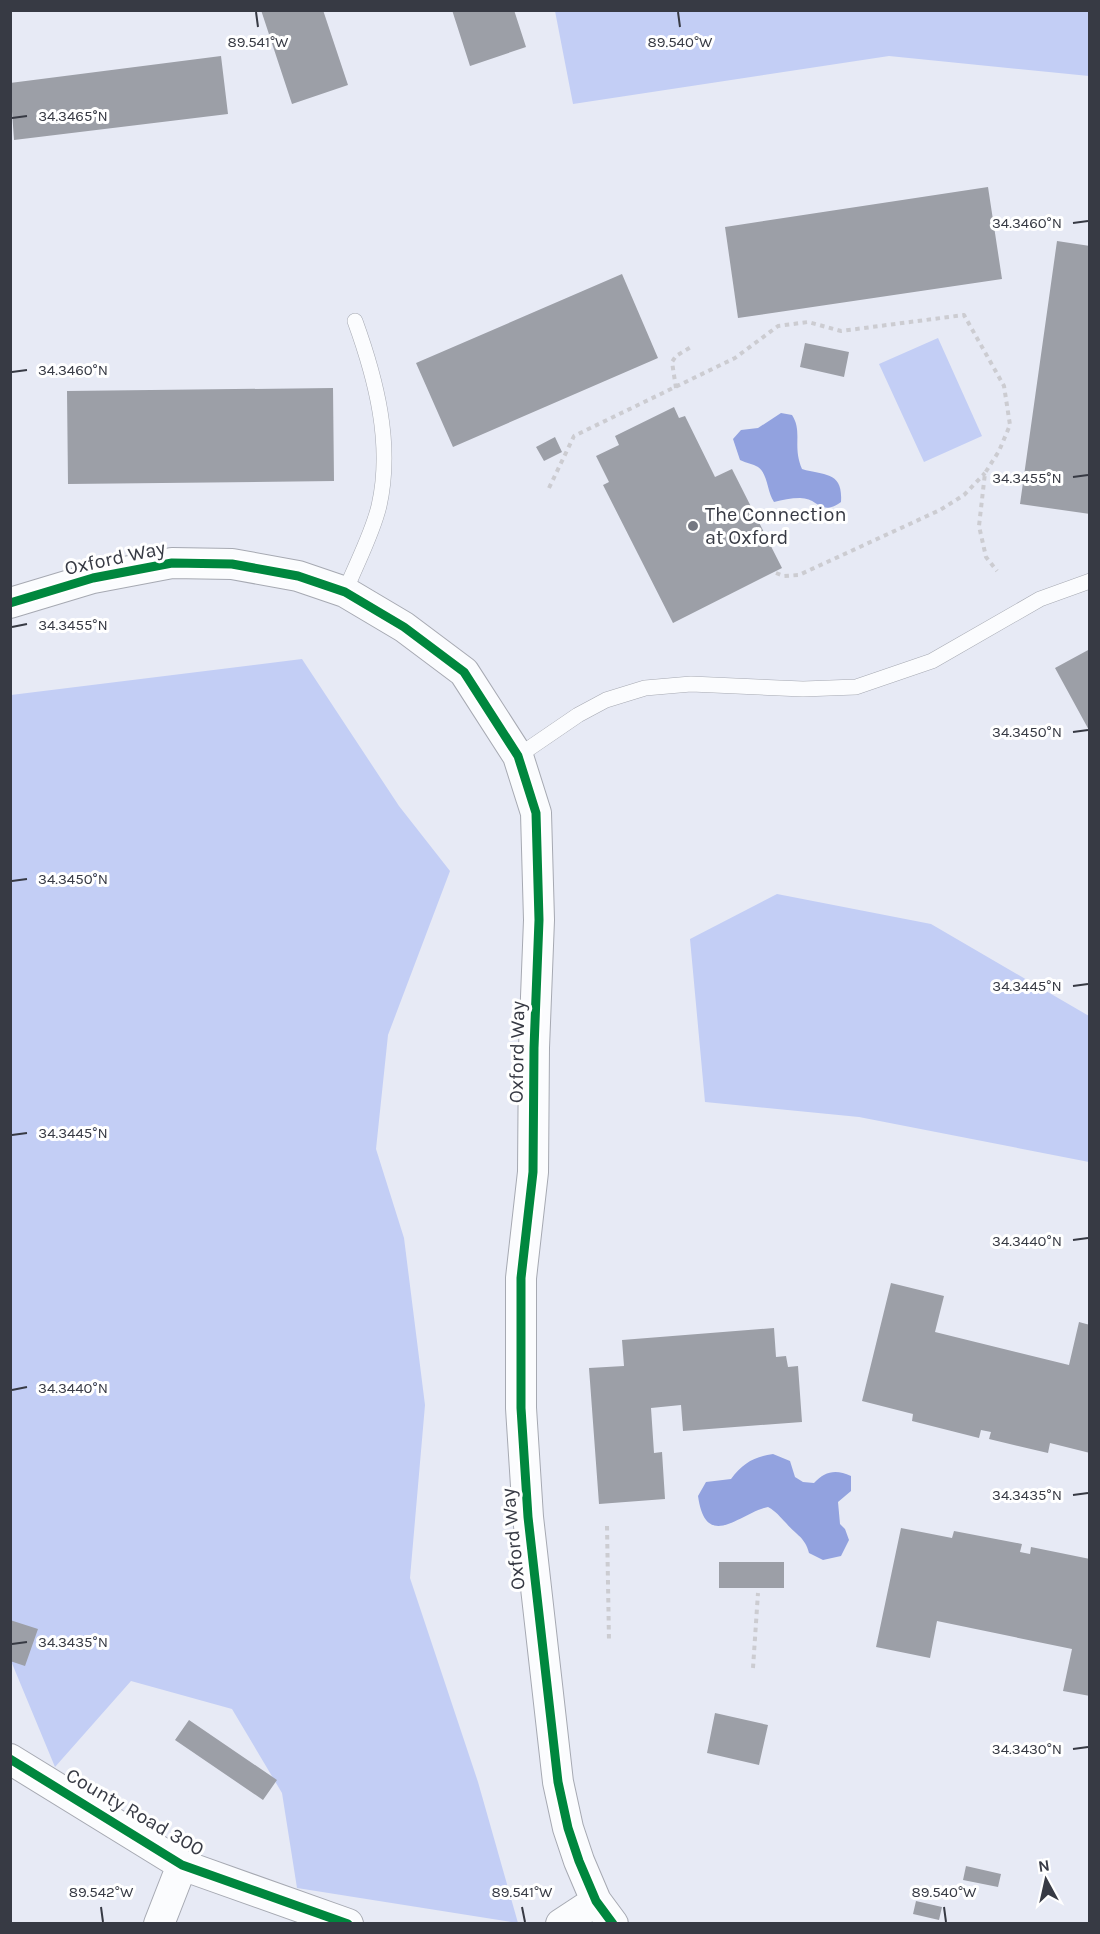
<svg xmlns="http://www.w3.org/2000/svg" width="1100" height="1934" font-family="Karla,sans-serif">
<rect width="100%" height="100%" fill="#e7eaf5"/>
<path fill="#c3cef5" d="M555 11H1089V76L889 56 573 104Z
M938 338 982 436 924 462 879 364Z
M302 659 399 806 450 871 388 1035 376 1149 404 1238 425 1405 410 1578 478 1782 518 1923 297 1888 282 1793 232 1709 131 1681 55 1767 11 1661V695Z
M777 894 931 924 1089 1016V1162L859 1117 705 1102 690 939Z"/>
<path fill="#92a2df" d="M781 413 792 415C803 432 792 446 802 469 825 476 843 471 841 502 820 517 819 498 800 498 791 498 782 500 774 502 767 492 768 474 758 467 753 464 746 463 740 460L733 439 741 430 758 428Z
M773 1454 790 1461 795 1477 803 1482 814 1483C825 1471 836 1469 851 1476V1491L838 1502 840 1524 845 1529 849 1540 841 1556 823 1560 809 1553C805 1537 796 1535 786 1523 779 1516 777 1512 768 1507 741 1512 706 1553 698 1496L706 1482 731 1479C743 1463 754 1457 773 1454Z"/>
<path fill="#9c9fa7" d="M261 10H323L348 85 292 104Z
M452 10H514L526 47 470 66Z
M221 56 228 114 14 140 10 83Z
M988 187 1002 279 738 318 725 227Z
M1057 241 1090 246V514L1020 504Z
M622 274 658 358 453 447 416 363Z
M805 343 849 352 844 377 800 367Z
M333 388 334 481 68 484 67 391Z
M674 407 679 418 685 416 715 477 732 469 782 568 673 623 603 485 609 482 596 456 619 445 615 436Z
M555 437 562 452 544 461 536 447Z
M1090 649V732L1055 668Z
M891 1283 944 1296 935 1332 1069 1365 1079 1322 1090 1325V1453L1050 1443 1048 1453 989 1439 991 1432 981 1430 979 1438 912 1421 913 1414 862 1401Z
M774 1328 776 1357 786 1356 788 1367 798 1366 802 1422 683 1431 681 1405 651 1408 654 1453 662 1452 665 1499 599 1504 589 1368 624 1366 622 1340Z
M901 1528 952 1538 954 1531 1022 1544 1020 1552 1030 1554 1031 1547 1090 1559V1696L1063 1691 1072 1649 937 1621 930 1658 876 1647Z
M719 1562H784V1588H719Z
M10 1620 38 1629 25 1666 10 1661Z
M715 1713 768 1725 759 1765 707 1753Z
M189 1720 277 1780 263 1800 175 1740Z
M966 1866 1001 1874 998 1887 963 1880Z
M916 1901 942 1907 939 1920 913 1914Z"/>
<g fill="none" stroke-linecap="round" stroke-linejoin="round">
<g stroke="#a6a9b2" stroke-width="16">
<path id="lane" d="M345 592C356 564 372 535 379 506 393 444 376 379 355 321
M518 756 578 715 606 700 645 688 691 684 803 689 856 687 932 661 1040 599 1090 581"/>
</g>
<g stroke="#a6a9b2" stroke-width="32">
<path id="street" d="M10 603 93 578 172 563 232 564 298 576 345 592 404 627 464 672 518 756 536 813 539 920 534 1048 533 1172 521 1278V1408L528 1517 558 1782 568 1828 579 1861 596 1901 613 1924
M10 1759 182 1865 348 1924
M159 1924 182 1865
M561 1924 596 1901"/>
</g>
<path stroke="#ccccd1" stroke-width="4" stroke-dasharray="4.5 4.5" stroke-linecap="butt" d="M676 388 672 362 676 356 691 347
M549 488 574 436 735 358 778 326 808 322 841 331 964 315 1004 386 1010 425 999 451 985 473 979 526 986 557 997 571
M776 573 784 576 799 575 940 510 964 495 985 473
M607 1526 609 1641
M753 1668 758 1593"/>
<use href="#lane" stroke="#fbfcfe" stroke-width="15"/>
<use href="#street" stroke="#fbfcfe" stroke-width="30"/>
<g stroke="#fff" stroke-width="13">
<path id="cycleway" d="M10 603 93 578 172 563 232 564 298 576 345 592 404 627 464 672 518 756 536 813 539 920 534 1048 533 1172 521 1278V1408L528 1517 558 1782 568 1828 579 1861 596 1901 613 1924
M10 1759 182 1865 348 1924"/>
</g>
<use href="#cycleway" stroke="#00873e" stroke-width="9"/>
</g>
<path fill="none" stroke="#373a44" stroke-width="2" d="M256 12 258 27M678 12 680 27M12 118 27 116M1073 223 1088 221M12 372 27 370M1073 477 1088 475M12 627 27 624M1073 732 1088 730M12 881 27 879M1073 986 1088 984M12 1135 27 1133M1073 1240 1088 1238M12 1390 27 1387M1073 1495 1088 1493M12 1644 27 1642M1073 1749 1088 1747M101 1907 103 1922M522 1907 525 1922M944 1907 946 1922"/>
<circle fill="#757882" stroke="#fff" stroke-width="2" cx="693" cy="526" r="6"/>
<g text-anchor="middle" dominant-baseline="central" stroke-width="6" stroke-linejoin="round" paint-order="stroke">
<g font-size="20" fill="#373a44" stroke="#fff" text-anchor="start">
<text x="705" y="514">The Connection<tspan x="705" dy="23">at Oxford</tspan></text>
</g>
<g font-size="20" fill="#373a44" stroke="#fff">
<text transform="translate(115 558) rotate(-12)">Oxford Way</text>
<text transform="translate(517 1052) rotate(-89)">Oxford Way</text>
<text transform="translate(513 1539) rotate(-96)">Oxford Way</text>
<text transform="translate(135 1812) rotate(30)">County Road 300</text>
</g>
</g>
<g font-size="15" text-anchor="middle" fill="#373a44" stroke="#fff" stroke-width="6" stroke-linejoin="round" paint-order="stroke">
<text x="258" y="47">89.541°W</text>
<text x="680" y="47">89.540°W</text>
<text x="73" y="121">34.3465°N</text>
<text x="1027" y="228">34.3460°N</text>
<text x="73" y="375">34.3460°N</text>
<text x="1027" y="483">34.3455°N</text>
<text x="73" y="630">34.3455°N</text>
<text x="1027" y="737">34.3450°N</text>
<text x="73" y="884">34.3450°N</text>
<text x="1027" y="991">34.3445°N</text>
<text x="73" y="1138">34.3445°N</text>
<text x="1027" y="1246">34.3440°N</text>
<text x="73" y="1393">34.3440°N</text>
<text x="1027" y="1500">34.3435°N</text>
<text x="73" y="1647">34.3435°N</text>
<text x="1027" y="1754">34.3430°N</text>
<text x="101" y="1897">89.542°W</text>
<text x="522" y="1897">89.541°W</text>
<text x="944" y="1897">89.540°W</text>
</g>
<rect width="1100" height="1934" fill="none" stroke="#373a44" stroke-width="24"/>
<g transform="translate(1046 1880) rotate(352)" stroke="#ffffff" stroke-width="4.5" paint-order="stroke">
<path d="M0-4.5L10 22L0 15L-10 22Z" fill="#373a44"/>
<text y="-9" font-size="16" font-weight="bold" text-anchor="middle" fill="#373a44">N</text>
</g>
</svg>
